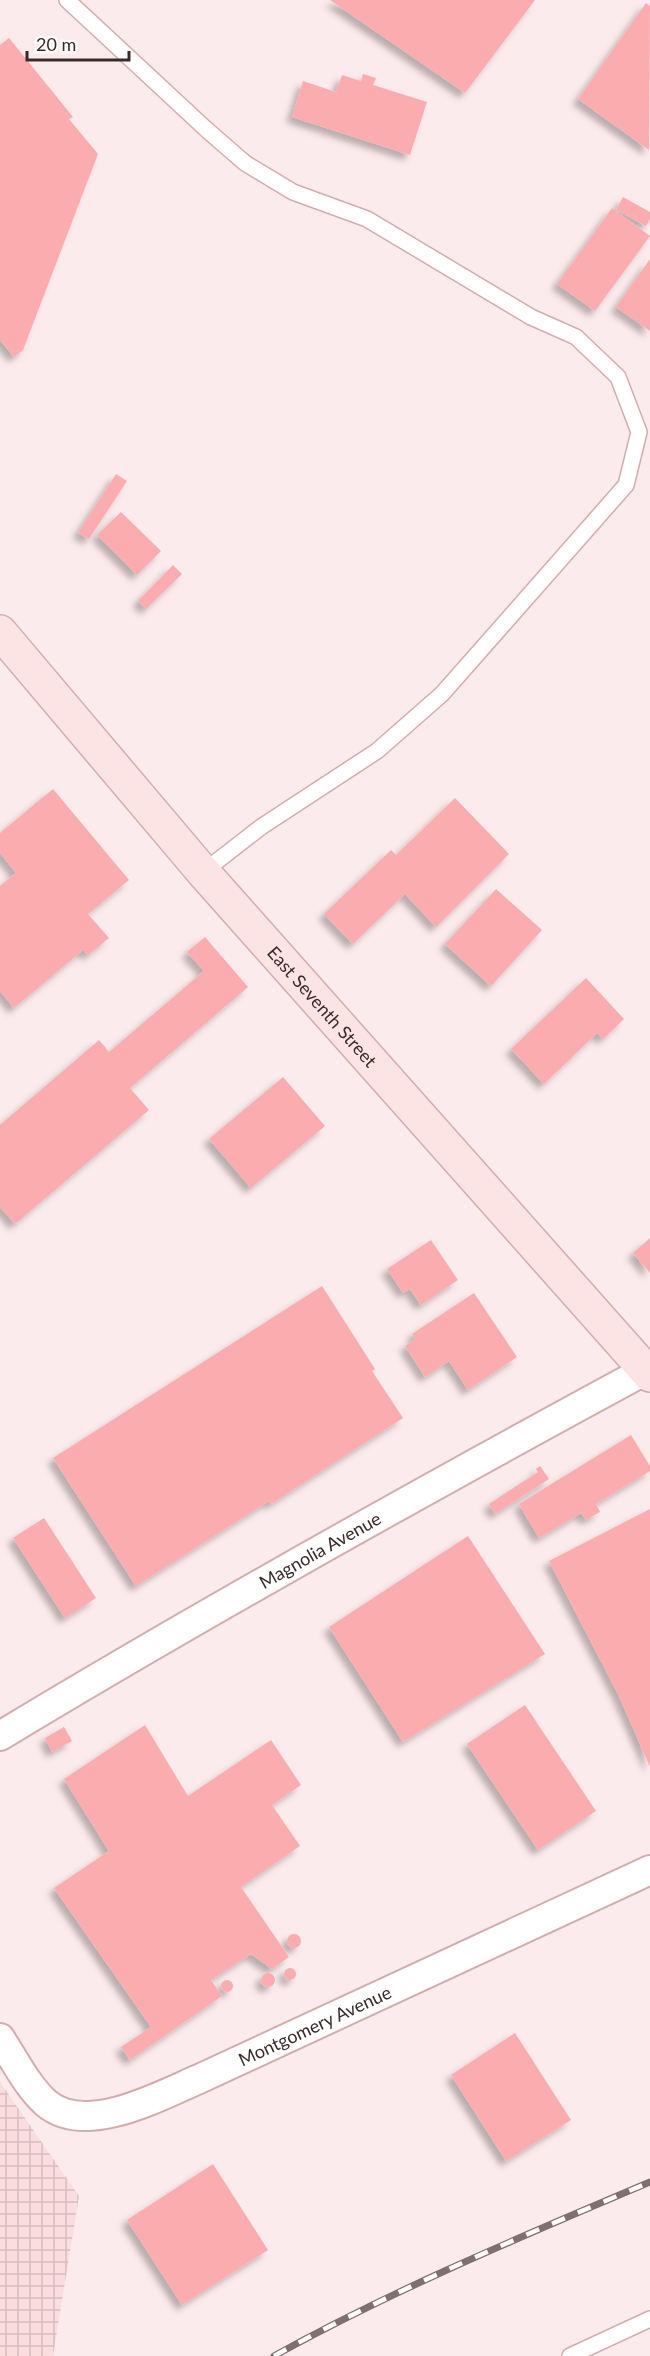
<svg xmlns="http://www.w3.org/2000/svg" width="650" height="2356" font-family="Lato,sans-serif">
<defs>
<pattern id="industrial-grid" width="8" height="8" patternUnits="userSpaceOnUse" patternTransform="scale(1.5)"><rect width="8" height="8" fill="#fbddde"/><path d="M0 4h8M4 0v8" fill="none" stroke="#d8bebf"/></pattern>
<filter id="shadow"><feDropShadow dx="-5.5" dy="5.5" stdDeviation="3" flood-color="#0004"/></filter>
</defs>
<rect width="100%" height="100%" fill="#fcebec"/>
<path fill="url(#industrial-grid)" d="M0 2082 79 2196 53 2356H0Z"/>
<path fill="#fbacae" filter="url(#shadow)" d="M330 0H535L465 93Z
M646 3 650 6 649 150 578 99Z
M9 38 73 117 69 119 98 154 23 350 14 357 0 340V45Z
M363 74 376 78 373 85 427 102 410 155 292 117 303 81 336 92 342 75 361 81Z
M623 197 650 212V219L646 226 616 210Z
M612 208 650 236 595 311 557 284Z
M650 259V331L616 307Z
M116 474 127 481 89 539 78 533Z
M121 512 161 551 137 575 97 535Z
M173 565 182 574 146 609 138 601Z
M53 789 129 880 88 914 109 938 88 955 83 950 14 1008 0 991V886L16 873 0 853V833Z
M455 798 509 854 436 927 405 894 353 944 324 914 391 850 396 855Z
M496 889 542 930 491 986 445 944Z
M205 937 248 987 130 1088 149 1110 15 1224 0 1207V1125L99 1040 109 1052 204 971 187 952Z
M586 978 624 1019 603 1039 597 1033 544 1084 511 1049Z
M283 1077 325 1126 251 1188 209 1139Z
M650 1238V1273L633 1253Z
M431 1240 458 1280 421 1305 410 1289 403 1293 387 1269Z
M322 1286 375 1369 372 1371 403 1418 271 1504 269 1501 136 1586 53 1458Z
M474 1293 517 1357 468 1390 449 1361 425 1377 405 1346 415 1339 412 1334Z
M631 1435 650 1466V1471L596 1504 600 1512 586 1520 581 1513 539 1538 519 1504Z
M540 1466 549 1479 495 1514 489 1504 538 1472 536 1469Z
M650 1509V1767L618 1694 549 1561Z
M44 1518 96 1598 65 1618 13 1538Z
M468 1536 545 1654 403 1742 329 1627Z
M525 1705 596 1811 538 1850 467 1744Z
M145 1725 188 1796 271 1740 301 1785 272 1805 300 1846 241 1887 289 1957 272 1969 251 1954 211 1980 222 1996 130 2060 121 2047 151 2027 54 1888 109 1851 64 1779Z
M64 1727 72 1741 52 1752 45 1738Z
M287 1941a7 7 0 1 1 14 0a7 7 0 1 1-14 0Z
M284 1974a6 6 0 1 1 12 0a6 6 0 1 1-12 0Z
M261 1980a7 7 0 1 1 14 0a7 7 0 1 1-14 0Z
M221 1986a6 6 0 1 1 12 0a6 6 0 1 1-12 0Z
M515 2033 571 2120 506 2161 451 2075Z
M213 2164 268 2250 182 2305 127 2220Z"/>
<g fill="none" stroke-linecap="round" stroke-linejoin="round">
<g stroke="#d3adae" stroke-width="18">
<path id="lane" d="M67 0 207 130 245 163 293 192 367 219 531 317 576 337 618 377 639 432 626 485 442 694 377 751 261 827 203 872
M570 2356 650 2319"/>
</g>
<g stroke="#d3adae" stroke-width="32">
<g id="street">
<path id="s1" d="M0 1736C212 1608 428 1488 646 1370"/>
<path id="s2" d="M0 2038C14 2059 27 2086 46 2103 86 2137 159 2096 199 2079L650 1870"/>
</g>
</g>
<g stroke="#d3adae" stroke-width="36">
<g id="secondary">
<path id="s3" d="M0 632 203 872 650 1375"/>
</g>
</g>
<use href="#lane" stroke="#fff" stroke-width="15"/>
<use href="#street" stroke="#fff" stroke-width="28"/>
<use href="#secondary" stroke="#fce3e4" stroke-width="33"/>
<g stroke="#7f6f70" stroke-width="7">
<path id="rail" d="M274 2356C395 2289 523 2236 650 2182"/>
</g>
<use href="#rail" stroke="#fdfdfd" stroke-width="4.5" stroke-dasharray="14" stroke-linecap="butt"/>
</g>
<g text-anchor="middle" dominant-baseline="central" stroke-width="4.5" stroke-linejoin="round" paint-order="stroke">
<g font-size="18" fill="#3a2b2b" stroke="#fdfdfd">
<text stroke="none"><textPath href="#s3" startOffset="494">East Seventh Street</textPath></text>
<text stroke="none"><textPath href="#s1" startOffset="370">Magnolia Avenue</textPath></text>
<text stroke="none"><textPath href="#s2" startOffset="370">Montgomery Avenue</textPath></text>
</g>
</g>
<path d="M27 51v9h102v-9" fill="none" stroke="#3a2b2b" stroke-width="3"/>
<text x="36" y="51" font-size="18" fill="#3a2b2b" stroke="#fdfdfd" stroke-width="4.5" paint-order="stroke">20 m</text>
</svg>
